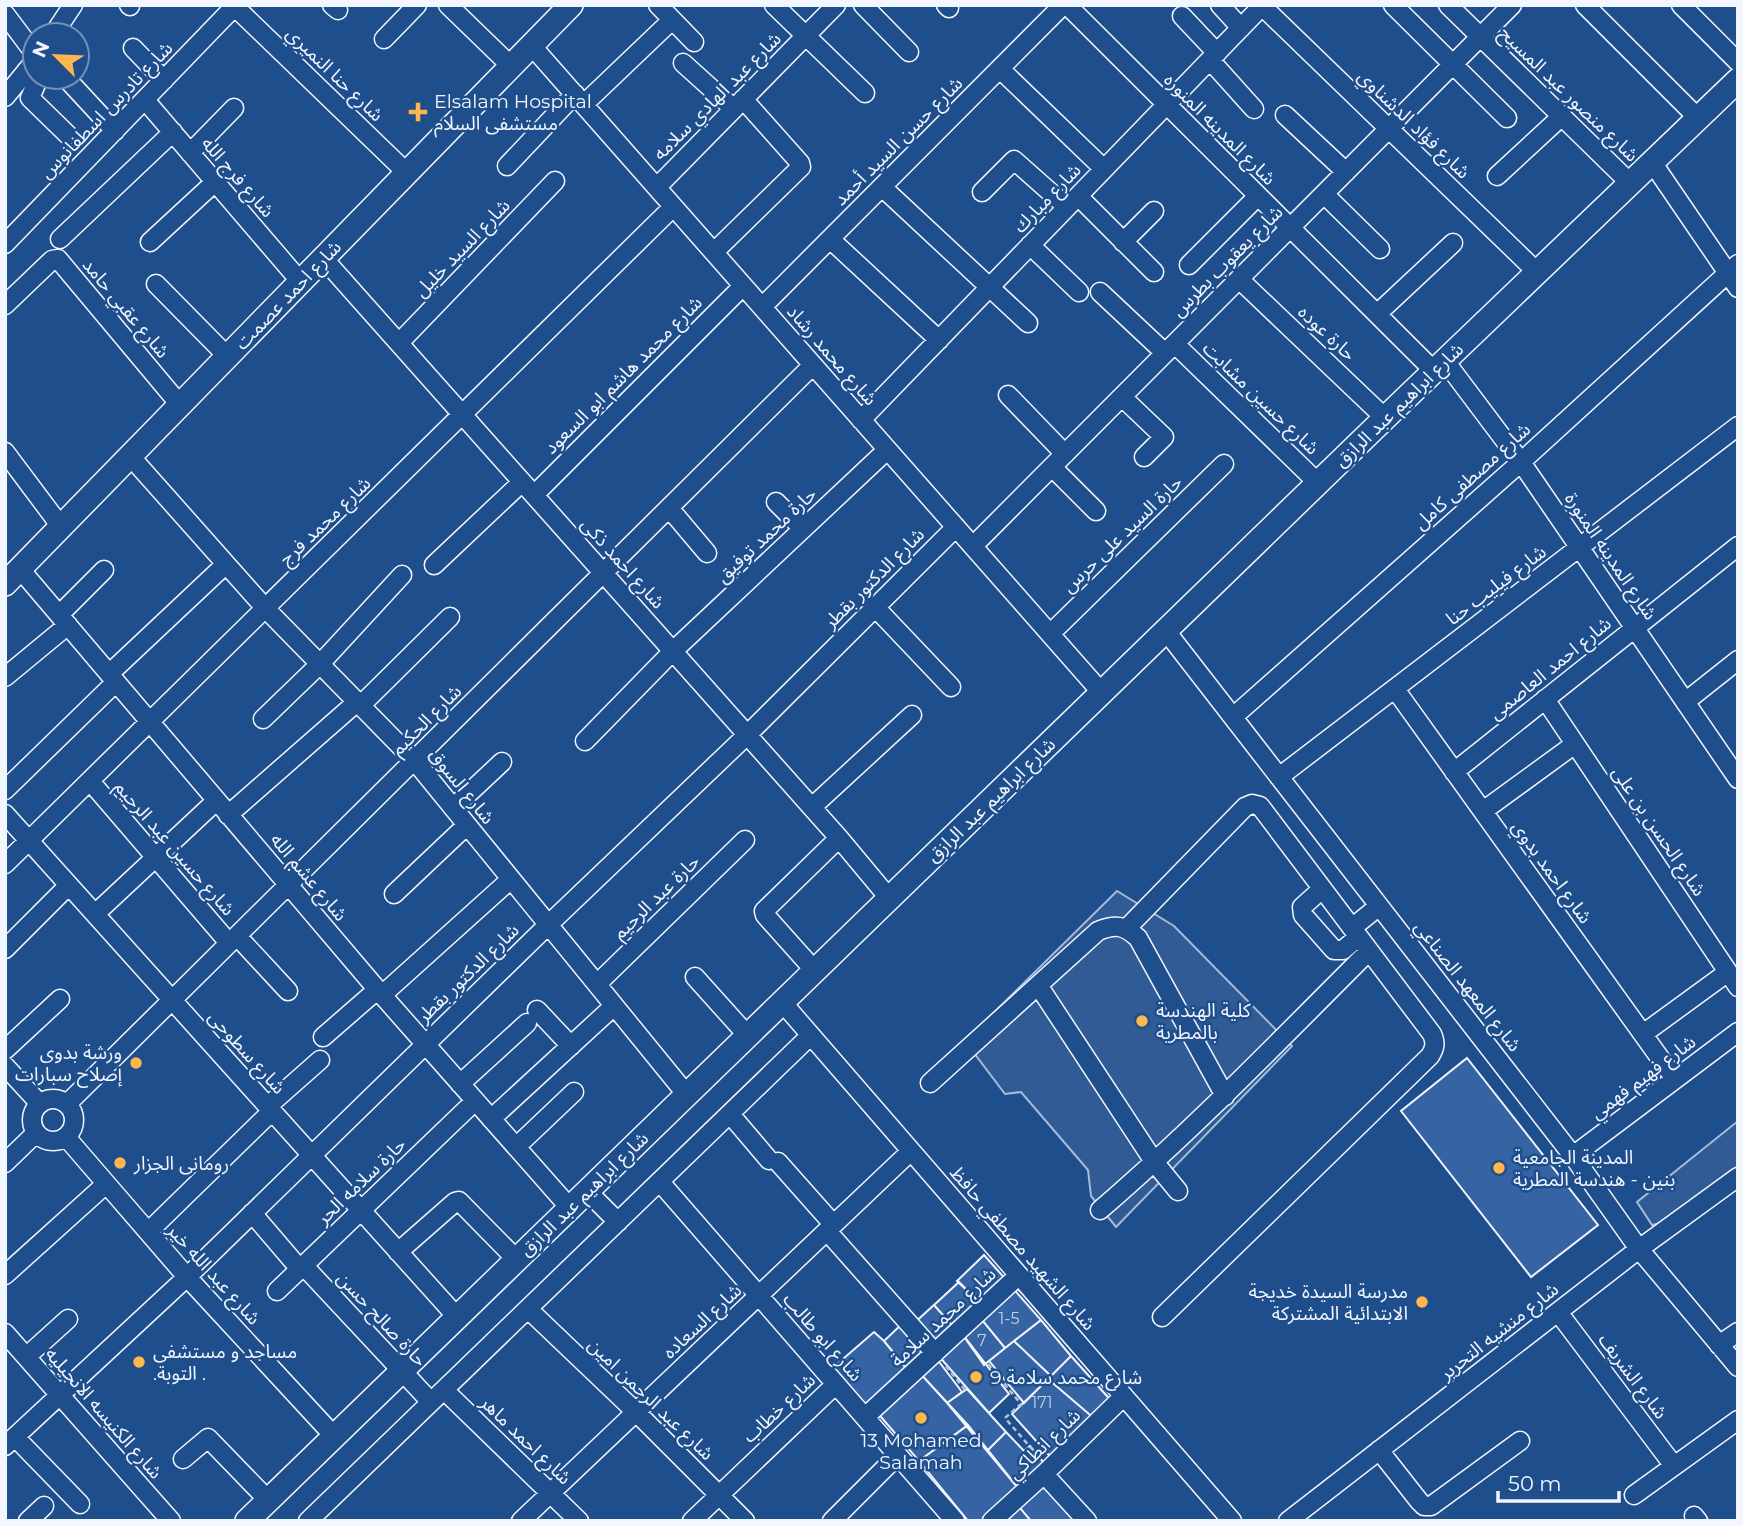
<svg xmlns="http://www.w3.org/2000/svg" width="1743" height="1526" font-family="Montserrat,'Noto Sans Arabic',sans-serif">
<rect width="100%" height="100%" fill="#1f4e8c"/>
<path fill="#305b95" stroke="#a8bbd7" stroke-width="2" d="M1117 891 1174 926 1292 1046 1116 1227 1091 1196 1088 1170 1021 1092 1005 1094 965 1041Z
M1738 1121V1166L1661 1223 1652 1225 1637 1202Z"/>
<path fill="#3563a3" stroke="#f2f6ff" stroke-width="2" d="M1467 1058 1598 1225 1531 1277 1401 1111Z
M984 1255 1009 1283 983 1306 957 1281Z
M959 1282 983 1306 957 1331 934 1305Z
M1010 1285 1041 1320 1005 1348 978 1315Z
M934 1305 957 1331 934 1351 912 1325Z
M978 1315 1005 1348 984 1365 960 1331Z
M1041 1320 1071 1356 1051 1376 1014 1341Z
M905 1321 933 1353 910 1373 884 1341Z
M960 1331 1009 1394 989 1413 936 1353Z
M874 1332 884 1341 910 1373 866 1415 829 1371Z
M1014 1341 1051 1376 1024 1403 989 1361Z
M934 1355 962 1392 947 1403 918 1371Z
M1071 1356 1115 1405 1096 1420 1048 1379Z
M918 1371 968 1425 919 1461 875 1410Z
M1048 1379 1096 1420 1055 1462 1012 1414Z
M967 1389 1006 1432 987 1451 947 1403Z
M968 1425 1022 1493 992 1521H968L919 1461Z
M1006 1432 1024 1451 1030 1446 1049 1469 1022 1493 987 1451Z
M1044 1474 1083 1521H1031L1015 1502Z
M1015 1502 1031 1521H993Z"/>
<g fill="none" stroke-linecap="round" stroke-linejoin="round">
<g stroke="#f2f6ff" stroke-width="21">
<path id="minor" d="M129 5 130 6
M233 5 407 173
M332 5 338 10
M448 5 511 66
M658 5 694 42
M774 5 865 93
M863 5 909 52
M946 5 949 8
M1067 5 1434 371
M1220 5 1241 28
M1393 5 1507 118
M1448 5 1630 183
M1585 5 1698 118
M1681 5 1738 62
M1262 6 1537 272
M5 14 35 54
M1182 16 1217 53
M53 35 73 5
M384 39 417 5
M531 45 1102 693
M133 48 164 80
M1210 60 1254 109
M683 63 734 109
M1000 69 1104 169
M26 71 37 82 30 98 68 135
M65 77 115 131
M5 97 33 63
M145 100 300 281
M584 104 672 20
M1285 115 1346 172
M190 153 234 108
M1652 162 1738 288
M507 166 575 94
M1497 176 1562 116
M657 187 836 5
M882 187 1028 323
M982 192 1014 160 1067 207
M1324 194 1380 249
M1078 196 1154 272
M60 239 173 132
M830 239 939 340
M150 242 215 182
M1123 242 1154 211
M5 244 236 5
M1030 245 1079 292
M714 252 801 167 800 163 743 99
M323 258 839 838 889 898
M1189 265 1258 196
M1239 279 1385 418
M156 284 228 357
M1100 292 1165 353
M5 305 52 260 58 259 181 406
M762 307 1063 5
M1377 314 1453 243
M399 343 555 181
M1175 344 1318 483
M1445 361 1521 462 1738 779
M1008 395 1065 454
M1122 397 1164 437 1144 457
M861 420 1263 5
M5 452 62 528
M131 457 266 609 415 761 687 1095
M1052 467 1096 511
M534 495 743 286
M776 502 803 529
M669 508 707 553
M973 546 1512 5
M434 565 522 482
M20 569 382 995 570 1208
M874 606 951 687
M59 615 104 570
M1166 631 1573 1156 1639 1249 1738 1367
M1050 634 1224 464
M109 674 226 564
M5 677 68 625
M1395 689 1675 1079
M1545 699 1738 987
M1685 702 1738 660
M360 706 450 617
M1233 717 1521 462 1738 264
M263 719 320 664 402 575
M585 741 673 651 887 450
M1454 772 1738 546
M1279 777 1738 426
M90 781 229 943
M5 790 116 682
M812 807 912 715
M453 808 502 762
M1483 811 1575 744
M5 814 457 1317
M228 815 357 702
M5 864 673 207
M1322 889 1302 907 1303 915 1334 950H1343L1358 937
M394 894 467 825
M95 914 216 801
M1127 928 1245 807 1252 804 1260 806 1432 1034C1436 1043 1435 1048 1430 1056L1162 1317
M1352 928 1379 906
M237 936 288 991
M5 949 69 885
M815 971 765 915 764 911 839 838
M695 977 748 1036
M597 984 745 840
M1038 985 1155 1163 1178 1191
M382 995 511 879
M782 1002 1232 1521
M537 1010 571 1046
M1643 1034 1728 972
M323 1037 377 990
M5 1050 60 999
M5 1066 40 1104
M930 1083 1098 931C1115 924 1124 925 1138 938L1225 1096
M460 1084 527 1023
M32 1120a21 21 0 1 1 42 0a21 21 0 1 1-42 0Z
M67 1104 813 365
M268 1106 320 1060
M730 1114 769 1160
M491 1119 614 1006
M66 1137 187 1277 334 1436
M516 1147 574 1092
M1573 1156 1738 1032
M778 1162 833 1224
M5 1163 36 1133
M660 1182 955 1521
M587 1191 618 1222
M1100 1210C1194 1129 1281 1039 1369 951
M252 1213 299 1268
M827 1231 935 1353
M148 1232 272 1111
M398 1252 455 1202 459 1201 517 1260
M303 1265 431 1402
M5 1275 106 1184
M277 1291 475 1101
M528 1309 636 1412 745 1521
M1558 1312 1674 1466
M5 1333 171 1521
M1719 1345 1738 1332
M26 1357 68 1319
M444 1390 579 1521
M865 1417 1019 1275
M15 1437 80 1504
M5 1446 187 1277 548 925 747 735 956 527
M1379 1450 1419 1501 1424 1506H1431L1520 1441
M183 1459 208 1438 268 1500
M1044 1474 1087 1521
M1634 1495 1738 1420
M1694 1516 1698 1521
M28 1521 44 1506
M308 1521 810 1036
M521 1521 911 1151
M692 1521 836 1384
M832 1521 898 1455
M992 1521 1044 1474 1124 1396
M1288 1521 1639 1249 1738 1177"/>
</g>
<g stroke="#f2f6ff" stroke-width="26">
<path id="major" d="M5 584 571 5
M247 1521 1385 418 1738 80"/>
</g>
<path stroke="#b3c4dc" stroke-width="2.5" stroke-dasharray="5 3.5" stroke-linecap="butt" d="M988 1364 1021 1404 1005 1418 1038 1456
M946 1366 965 1390"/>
<use href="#minor" stroke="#1f4e8c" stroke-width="18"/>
<use href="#major" stroke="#1f4e8c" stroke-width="23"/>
</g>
<g fill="#ffb74d" stroke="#1f4e8c" stroke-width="2.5">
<path d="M414.5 101.5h7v7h7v7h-7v7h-7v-7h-7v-7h7z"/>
<circle cx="1142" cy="1021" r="7"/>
<circle cx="136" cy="1063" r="7"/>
<circle cx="120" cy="1163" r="7"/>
<circle cx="1499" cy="1168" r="7"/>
<circle cx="1422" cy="1302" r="7"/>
<circle cx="139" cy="1362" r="7"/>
<circle cx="976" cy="1377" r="7"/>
<circle cx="921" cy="1418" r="7"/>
</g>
<g text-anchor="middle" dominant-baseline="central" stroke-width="5" stroke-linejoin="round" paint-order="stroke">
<g font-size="16" fill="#c3d1e8">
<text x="1009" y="1318">1-5</text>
<text x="982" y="1340">7</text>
<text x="1042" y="1402">171</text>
</g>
<g font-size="19" fill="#f2f6ff" stroke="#1f4e8c">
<text transform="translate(335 74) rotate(44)">شارع حنا النميري</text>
<text transform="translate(1569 94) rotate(44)">شارع منصور عبد المسيح</text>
<text transform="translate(717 96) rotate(-45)">شارع عبد الهادي سلامه</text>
<text transform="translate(106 110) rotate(-46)">شارع تادرس اسطفانوس</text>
<text transform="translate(1414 124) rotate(44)">شارع فؤاد الدشناوي</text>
<text transform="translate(1220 129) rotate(45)">شارع المدينه المنوره</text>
<text transform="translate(898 141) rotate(-45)">شارع حسن السيد أحمد</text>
<text transform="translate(238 177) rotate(49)">شارع فرج الله</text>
<text transform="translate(1047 198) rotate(-46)">شارع مبارك</text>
<text transform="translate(462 248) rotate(-46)">شارع السيد خليل</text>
<text transform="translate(1227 261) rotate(-45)">شارع يعقوب بطرس</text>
<text transform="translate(288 295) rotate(-46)">شارع احمد عصمت</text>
<text transform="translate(126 308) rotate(50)">شارع عقبي حامد</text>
<text transform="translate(1327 333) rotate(43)">حارة عوده</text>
<text transform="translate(832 355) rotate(49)">شارع محمد رشاد</text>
<text transform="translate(623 375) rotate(-45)">شارع محمد هاشم ابو السعود</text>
<text transform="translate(1261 398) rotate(44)">شارع حسين مشابت</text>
<text transform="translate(1399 405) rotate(-44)">شارع ابراهيم عبد الرازق</text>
<text transform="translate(1472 476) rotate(-42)">شارع مصطفى كامل</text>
<text transform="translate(325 521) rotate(-44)">شارع محمد فرج</text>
<text transform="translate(1122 534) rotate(-44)">حارة السيد على حرس</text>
<text transform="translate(766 535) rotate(-43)">حارة محمد توفيق</text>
<text transform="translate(1611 556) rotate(56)">شارع المدينه المنورة</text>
<text transform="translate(623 563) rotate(48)">شارع احمد ذكى</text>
<text transform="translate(874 578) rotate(-45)">شارع الدكتور بقطر</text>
<text transform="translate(1496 585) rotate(-37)">شارع فيليب حنا</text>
<text transform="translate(1550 668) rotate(-39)">شارع احمد العاصمى</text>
<text transform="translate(426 720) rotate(-45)">شارع الحكيم</text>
<text transform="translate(462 786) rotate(51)">شارع السوق</text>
<text transform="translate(991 800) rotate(-44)">شارع ابراهيم عبد الرازق</text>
<text transform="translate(1659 831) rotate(56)">شارع الحسن بن على</text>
<text transform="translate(175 848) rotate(49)">شارع حسين عبد الرحيم</text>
<text transform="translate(1552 872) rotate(54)">شارع احمد بدوي</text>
<text transform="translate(309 877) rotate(50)">شارع عشم الله</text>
<text transform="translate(656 897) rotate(-44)">حارة عبد الرحيم</text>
<text transform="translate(468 973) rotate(-44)">شارع الدكتور بقطر</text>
<text transform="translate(1468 986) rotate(52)">شارع المعهد الصناعي</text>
<text transform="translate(247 1052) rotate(48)">شارع سطوحى</text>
<text transform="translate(1643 1077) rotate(-37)">شارع فهيم فهمي</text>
<text transform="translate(361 1181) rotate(-44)">حارة سلامه الحر</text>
<text transform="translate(584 1194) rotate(-44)">شارع ابراهيم عبد الرازق</text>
<text transform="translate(1023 1248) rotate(49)">شارع الشهيد مصطفي حافظ</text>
<text transform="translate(214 1274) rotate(48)">شارع عبد الله خير</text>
<text transform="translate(943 1317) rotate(-43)">شارع محمد سلامة</text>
<text transform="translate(382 1319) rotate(47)">حارة صالح حسن</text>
<text transform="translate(702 1321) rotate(-43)">شارع السعاده</text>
<text transform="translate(1499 1331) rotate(-38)">شارع منشيه التحرير</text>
<text transform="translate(823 1337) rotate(49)">شارع ابو طالب</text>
<text transform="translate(1633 1376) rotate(53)">شارع الشريف</text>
<text transform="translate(651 1399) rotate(44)">شارع عبد الرحمن امين</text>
<text transform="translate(779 1408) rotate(-43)">شارع خطاب</text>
<text transform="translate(104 1413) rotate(49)">شارع الكنيسه الانجيليه</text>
<text transform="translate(526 1440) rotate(44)">شارع احمد ماهر</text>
<text transform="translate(1044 1444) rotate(-44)">شارع انطاكي</text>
</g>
<g font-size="19" fill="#f2f6ff" stroke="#1f4e8c" text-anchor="start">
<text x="434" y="101">Elsalam Hospital<tspan x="434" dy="22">مستشفى السلام</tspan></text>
<text x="1156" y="1010">كلية الهندسة<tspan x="1156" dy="22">بالمطرية</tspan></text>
<text x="122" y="1052" text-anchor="end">ورشة بدوى<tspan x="122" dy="22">إصلاح سبارات</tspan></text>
<text x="1513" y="1157">المدينة الجامعية<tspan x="1513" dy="22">بنين - هندسة المطرية</tspan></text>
<text x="134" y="1163">رومانى الجزار</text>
<text x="1408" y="1291" text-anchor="end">مدرسة السيدة خديجة<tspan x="1408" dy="22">الابتدائية المشتركة</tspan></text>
<text x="153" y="1351">مساجد و مستشفى<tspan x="153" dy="22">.التوبة .</tspan></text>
<text x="990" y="1377">9 شارع محمد سلامة</text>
<text x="921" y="1440" text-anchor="middle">13 Mohamed<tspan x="921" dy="22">Salamah</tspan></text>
</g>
</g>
<rect width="1743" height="1526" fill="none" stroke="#f2f6ff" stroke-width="14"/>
<g transform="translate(56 56) rotate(294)"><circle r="33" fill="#1f4e8c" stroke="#7391ba" stroke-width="2"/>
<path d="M0-5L12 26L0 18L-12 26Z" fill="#ffb74d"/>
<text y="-10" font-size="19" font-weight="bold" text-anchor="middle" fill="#f2f6ff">N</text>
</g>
<path d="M1498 1491v10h121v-10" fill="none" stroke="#f2f6ff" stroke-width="3.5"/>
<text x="1508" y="1491" font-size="21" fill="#f2f6ff" stroke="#1f4e8c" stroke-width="5" paint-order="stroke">50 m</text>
</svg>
